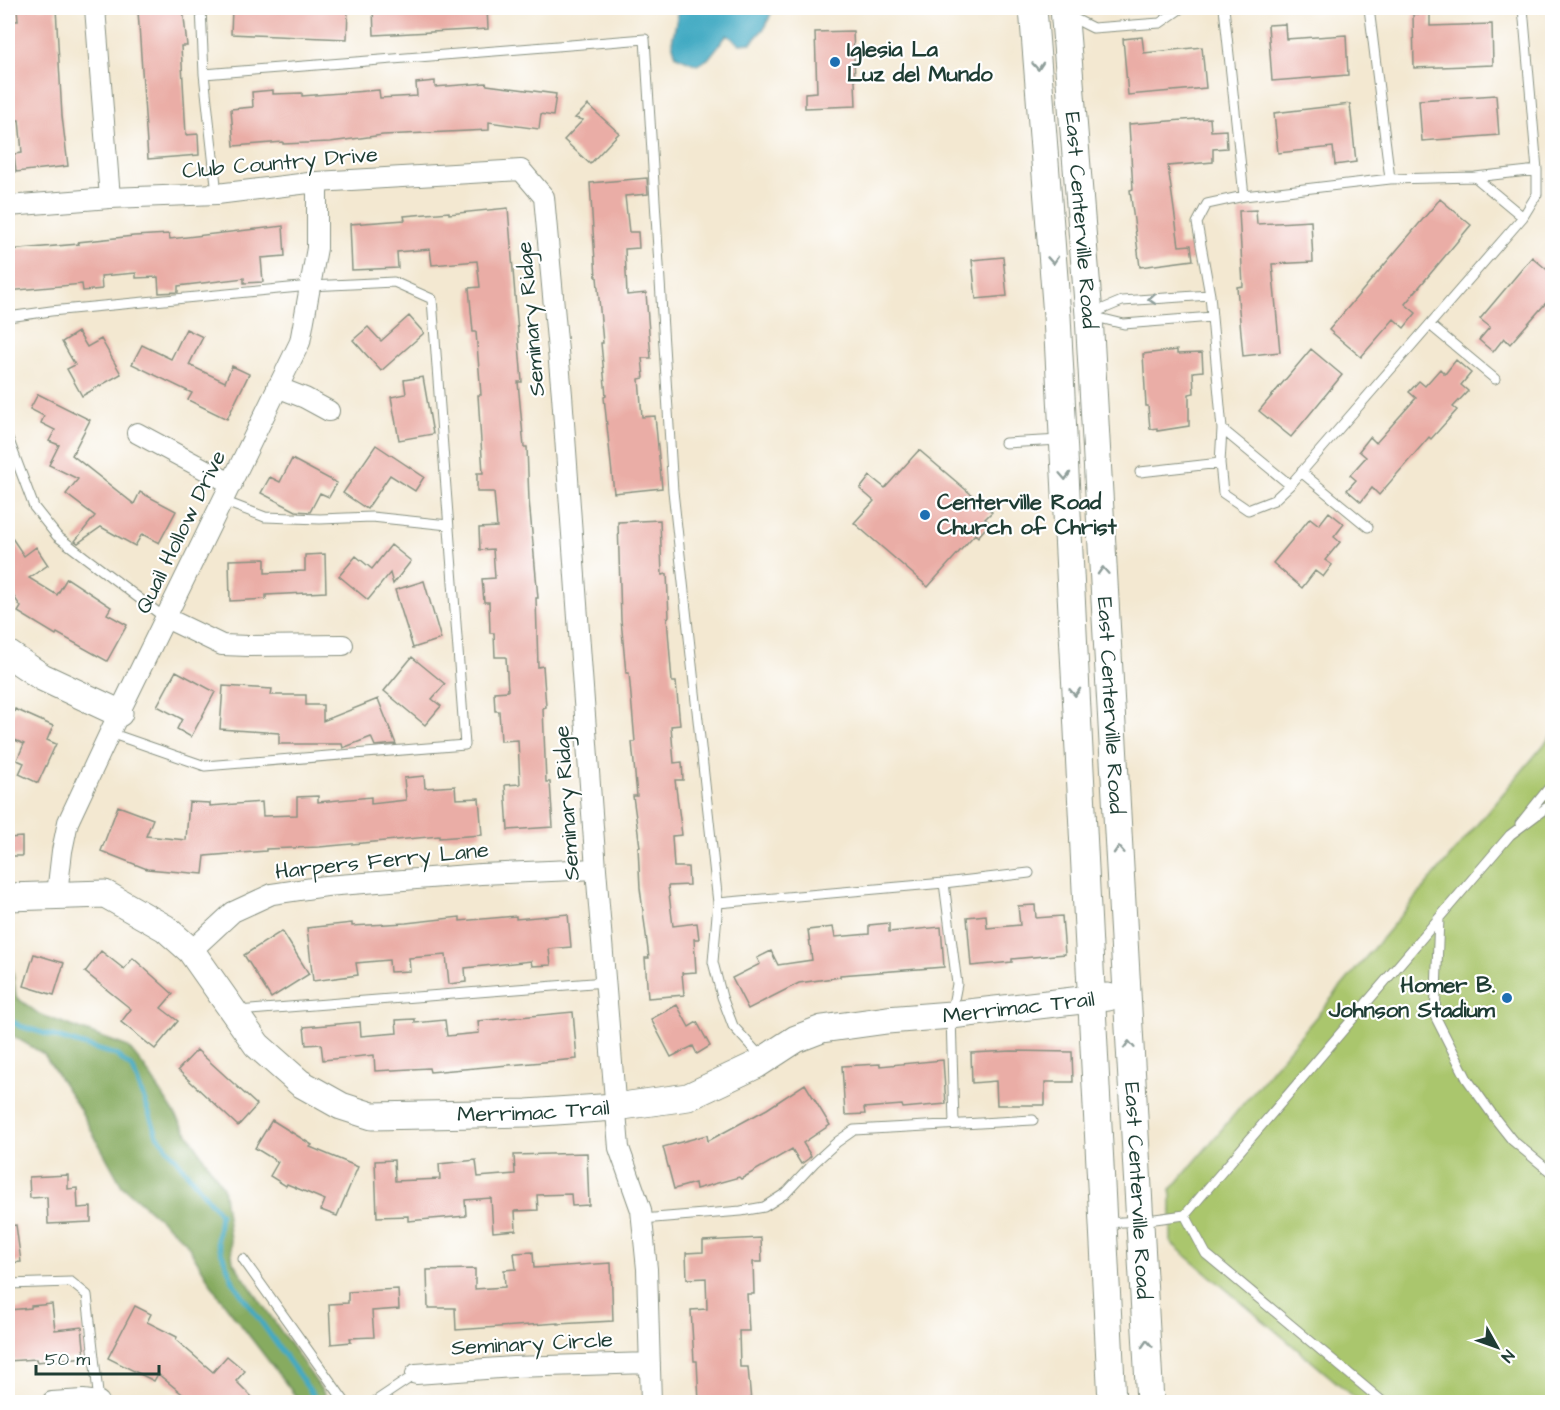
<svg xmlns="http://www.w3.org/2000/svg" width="1560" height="1410" font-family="'Architects Daughter',sans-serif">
<rect width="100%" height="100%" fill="#fff"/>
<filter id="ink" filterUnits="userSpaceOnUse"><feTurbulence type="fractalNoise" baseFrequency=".0167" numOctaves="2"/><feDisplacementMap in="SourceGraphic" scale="12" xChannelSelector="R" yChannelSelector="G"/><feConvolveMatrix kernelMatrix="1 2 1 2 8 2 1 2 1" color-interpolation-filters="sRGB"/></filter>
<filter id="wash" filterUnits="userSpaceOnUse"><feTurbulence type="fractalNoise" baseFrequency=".008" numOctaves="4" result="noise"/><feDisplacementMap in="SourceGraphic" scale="24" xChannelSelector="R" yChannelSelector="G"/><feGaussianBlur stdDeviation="1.35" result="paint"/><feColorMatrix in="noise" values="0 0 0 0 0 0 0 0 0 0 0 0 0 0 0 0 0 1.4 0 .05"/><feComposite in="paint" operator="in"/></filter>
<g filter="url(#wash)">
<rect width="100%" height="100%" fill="#f3e8d1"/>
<path fill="#aac66d" stroke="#648250" stroke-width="1.5" d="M1552 735V1402H1360L1171 1243V1190Z"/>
<path fill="#87ab60" stroke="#53744a" stroke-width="1.5" d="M8 934 16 997 39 1014 128 1047 145 1068 223 1187 233 1262 330 1402H300L218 1295 185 1241 122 1186 79 1108 44 1054 8 1033Z"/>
<path fill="#43aac3" stroke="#31747c" stroke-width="1.5" d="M679 8H773L766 26 751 43 740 44 727 35 708 59 697 65 676 56 672 42Z"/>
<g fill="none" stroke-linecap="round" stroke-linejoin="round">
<path stroke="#43aac3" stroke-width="5" d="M8 1019 20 1026 116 1055 133 1069 157 1135 220 1214 217 1241 234 1284 318 1402"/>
</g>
<g id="blocks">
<path fill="#eaada6" d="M17 8H56L62 116 68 166 16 172 14 154 22 153 19 120H14L8 21H18Z
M183 8 187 46H181L186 135 198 134 199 155 148 159 138 11Z
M232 8H348L347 39 231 34Z
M373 8H487L488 29 374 35Z
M1413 14H1430V26L1492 24 1493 65 1414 68Z
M1285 24 1286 39 1346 35 1348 75 1272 81 1268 25Z
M853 31 856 106 805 108V93L817 92 815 32Z
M1142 37 1144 53 1202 47 1206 88 1128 95 1123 39Z
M435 81V87L486 83 487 85 556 94 553 116 541 114 539 129 489 122V130L383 135 330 142 283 144V142L234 146 231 109 253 107 252 92 273 90V94L302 93V96L379 90 380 98 417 96 416 83Z
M1496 95 1499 135 1422 141 1419 100Z
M1350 104 1356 162 1335 165 1333 147 1278 153 1274 113Z
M588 105 619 133 590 164 564 140 583 120 575 118Z
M1210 118 1211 131 1226 130 1227 148 1213 149V162L1168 166 1179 246 1191 245 1193 260 1140 267 1130 190 1133 189 1129 124Z
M647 178 648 194 625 196 629 232H638L639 248 625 249 627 295 646 293 651 358H642L644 378 639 379 642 417 655 416 662 488 614 493 604 397 606 396 601 343H603L597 277H596L590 183Z
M1440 199 1471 225 1405 304 1416 313 1404 328 1394 319 1361 357 1329 330Z
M508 208 522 382H518L524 447H527L529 500 538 598H536L538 667 543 666 546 707 543 708 546 782H550L553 827 508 830 505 785 520 784 518 740 501 741 499 711H495L494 692 508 691 506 657H495L494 633H490L489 602H484L482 579 495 578 493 549 480 550 479 528 497 527 494 492H477V473H483L478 395H481L476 332H473L469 288 480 287 477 261 432 265 430 249 397 252 398 268 352 270 350 224 405 220 404 216 449 212V214Z
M1256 210 1257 224 1311 221 1313 262 1272 264 1280 352 1243 356 1237 287 1243 286 1239 211Z
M283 226 285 256 261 258 263 282 244 283V278L178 286V292L159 293 158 277 136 278V273L101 276 102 289 83 291 82 284 8 291V250L79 244 78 242 134 236 169 234 170 239Z
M1003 257 1007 296 976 299 972 260Z
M1532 257 1552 274V296L1510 344 1504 338 1493 352 1479 340 1490 327 1480 319Z
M409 316 424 333 381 371 353 340 368 327 381 341Z
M186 329 203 337 189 365 225 382 232 366 249 374 227 419 188 400 192 393 132 364 142 345 171 359Z
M78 332 87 347 101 339 121 374 82 396 67 369 75 365 62 342Z
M1311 349 1342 375 1291 437 1259 411Z
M1177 350V354L1202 353 1203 371 1193 372 1194 393 1189 394V426L1157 431V428L1150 429 1148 406H1146L1143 354Z
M1456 360 1471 373 1461 385 1468 391 1453 407 1457 410 1431 439 1429 437 1379 495 1372 488 1361 502 1347 490 1356 480 1350 475 1366 457 1359 451 1370 437 1376 443 1416 398 1409 392 1419 381 1425 386 1440 369 1445 374Z
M423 377 433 434 399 440 391 397 406 394 404 380Z
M38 394 90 420 72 455 134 504 140 492 176 511 159 543 142 534 135 546 101 527 78 543 75 541 95 516 66 494 78 479 49 465 59 445 49 441 55 430 41 423 44 416 30 409Z
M376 445 424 477 415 491 390 475 367 509 343 493Z
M919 450 992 512 985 519 990 523 978 537 975 534 928 587 854 523 874 501 860 489 870 476 885 488Z
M292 459 337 483 329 497 320 493 310 512 296 511 261 493 270 477 280 482Z
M1329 512 1344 524 1334 537 1340 542 1325 560 1332 565 1323 577 1315 571 1302 588 1273 563 1310 518 1319 525Z
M660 520 662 575 667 574 669 617 667 618 672 682H676L680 725 671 726 674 763 682 762 683 780H675L682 835 672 836 674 867H688L689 885 668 886 673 926 697 923 699 939H694L696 972 682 973 684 995 648 998 645 958H649L640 888 638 847H640L633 796H637L632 742H635L629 673H626L621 620 618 522Z
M8 532 24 556 36 547 48 565 29 578 57 595 67 578 111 607 107 614 127 625 107 661 57 633 56 635 18 612 21 607 8 588Z
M391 545 411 561 393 584 390 573 368 600 339 576 356 556 372 569Z
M325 554 326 592 266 595V599L230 601 229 560 265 559V573L305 571V555Z
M424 581 441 639 413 648 395 590Z
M412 657 445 684 432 699 441 706 425 725 384 691Z
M176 671 215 692 191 737 177 729 182 719 157 706Z
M223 686 272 689 271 695H306V705H323V721L378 699 396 744 375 746 371 737 343 748 342 744H279V733L220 729Z
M15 709 53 726 47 740 56 744 38 783 19 774 24 763 17 760 24 744 8 737V727Z
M424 776 425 788 455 786 456 799 479 798 482 835 439 838V836L319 847 266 849V851L205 856 203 874 147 869 101 851 118 806 153 819 146 836 186 840 189 802 210 803V806L262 802 263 816 297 815V797L318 796V802L371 797V804L406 800 404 778Z
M22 837V856H8V838Z
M1035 905 1036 918 1062 916 1065 954 1012 959V962L971 966 967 917 986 915 987 928 1020 925 1018 906Z
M568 914 571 947 549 949 551 965 532 966 531 961 465 968 466 982 449 984 446 955 409 958 410 971 390 972 389 960 356 963 358 975 313 981 307 928 352 923V926L406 923 460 917V921L516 916V919Z
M889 923V932L941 927 944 967 840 975V977L799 983 748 1009 732 978 760 964 757 958 771 951 778 965 812 960 808 930 833 927 835 937 869 934V925Z
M282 931 309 974 271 998 244 955Z
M101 951 124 969 133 958 173 994 161 1008 178 1021 155 1049 121 1022 131 1009 85 972Z
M34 954 64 963 54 995 24 986Z
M677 1005 689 1027 697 1022 710 1046 697 1054 693 1046 671 1057 651 1019Z
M573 1012 577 1059 430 1072 429 1068 375 1071 374 1055 323 1060 321 1044 306 1045 304 1027 360 1022 361 1036 397 1033 396 1020 415 1019V1023L445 1020 447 1036 479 1033 478 1021Z
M197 1050 257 1105 238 1126 178 1070Z
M1012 1051 1072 1052 1073 1082H1045V1105H997L996 1081 972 1083 971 1053Z
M943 1060 946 1104 903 1108 902 1105 864 1108 865 1114 845 1115 842 1066 880 1064V1066Z
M805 1084 830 1125 803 1143 811 1156 808 1159 801 1164 792 1149 741 1179 739 1177 696 1189 695 1183 674 1189 663 1147 707 1135 708 1141 767 1109Z
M272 1120 312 1145 310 1147 358 1167 337 1216 321 1210 325 1200 287 1184 286 1186 270 1176 278 1162 255 1148Z
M587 1153 589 1205 572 1206 571 1194 537 1195 538 1210 515 1211 516 1230 493 1232 491 1198 465 1200 466 1216 408 1221V1216L377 1217 375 1161 394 1160 395 1181 440 1179 439 1164 476 1160 478 1177 515 1174 514 1155Z
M68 1175V1189L77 1188 78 1208 91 1207V1222L48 1224 47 1197 30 1198 29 1177Z
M16 1225 21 1262 8 1263V1226Z
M761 1238 762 1262H753L754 1294H747L749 1331H739L740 1367H748L751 1402H699L697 1361H694L691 1310 707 1309 706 1278 687 1279 686 1253 703 1252V1241Z
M533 1252 534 1268 611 1263 613 1321 558 1324V1323L456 1330 455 1308H428L427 1270 475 1269V1289L505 1287 504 1270 516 1269 514 1253Z
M398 1289 399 1309 372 1311 374 1337 350 1338 351 1342 331 1344 329 1304 348 1303V1292Z
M52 1304 55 1330 82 1327 85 1357 37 1362 36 1359 8 1361V1310L31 1308V1306Z
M135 1306 151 1314 147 1322 177 1337 176 1340 213 1372 227 1356 245 1371 236 1381 257 1402H192L158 1374 154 1381 108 1358Z"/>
</g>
</g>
<g filter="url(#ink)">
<use href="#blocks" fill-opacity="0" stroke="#899282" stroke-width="1.5"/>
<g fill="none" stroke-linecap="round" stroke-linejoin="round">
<g stroke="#899282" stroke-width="11">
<path id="lane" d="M201 8 204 74 217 194
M1224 8 1244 196
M1369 8 1390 179
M1523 8 1537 170V194L1523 217 1291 484 1274 500 1248 510 1223 493 1220 463 1222 429 1210 295 1197 223 1207 204 1244 196 1390 179 1475 177 1537 170
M1069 16 1093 28 1160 23 1180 9 1179 8
M204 74 645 39 673 491 718 903
M1475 177 1523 217
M1091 314 1122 301 1210 295
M1091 316 1124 324 1212 317
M8 317 51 311 310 286 394 282 432 299 465 745 205 766 110 733
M1430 325 1495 379
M1222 429 1290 485
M8 438 34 507 57 536 165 618
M1005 443 1061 440
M1140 472 1220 463
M1301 472 1368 527
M223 501 265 517 320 519 372 517 448 525
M1520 824 1552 784
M944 883 957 984 951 1015 954 1124
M1439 918 1435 1016 1467 1079 1497 1121 1512 1140 1552 1173
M238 1011 605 982
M761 1057 733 1026 722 997 713 962 718 903 944 883 1029 873
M1185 1215 1206 1254 1383 1402
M642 1219 741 1211 764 1207 786 1193 814 1163 837 1142 854 1130 1033 1120
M1106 1223 1140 1221 1185 1215 1510 835 1546 808 1552 806
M243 1259 345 1402
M8 1284 71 1282 87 1295 99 1402
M374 1402 416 1374"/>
</g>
<g stroke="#899282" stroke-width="22">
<path id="street" d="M95 8 110 198
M8 206 110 198 217 194 317 182 521 170 544 197 562 395 596 869 619 1148 641 1210 647 1269 651 1402
M277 387 305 398 329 411
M137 433 232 484
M166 618 222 645 249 646 343 645
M57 894 62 851 68 822 119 713 300 342 317 248V182
M191 951 233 912 272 894 326 886 481 874 596 869
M416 1374 513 1367 650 1363
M52 1402 83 1400 99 1402"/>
</g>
<g stroke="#899282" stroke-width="29">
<g id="secondary">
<path d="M1033 8 1057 316 1112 1402"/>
<path id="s1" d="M1064 8 1089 315 1150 1402"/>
<path d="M8 654 42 677 119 713"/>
<path id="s2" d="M8 897 105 894 165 928 191 951 257 1045 300 1083 341 1106 372 1116 527 1113 615 1107 688 1097 756 1065 796 1039 822 1029 887 1020 951 1015 1108 997"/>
</g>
</g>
<use href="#lane" stroke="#fff" stroke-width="9"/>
<use href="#street" stroke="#fff" stroke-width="20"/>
<use href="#secondary" stroke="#fff" stroke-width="27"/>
</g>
<defs><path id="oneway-chevron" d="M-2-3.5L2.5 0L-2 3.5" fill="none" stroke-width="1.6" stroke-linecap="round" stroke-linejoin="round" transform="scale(1.5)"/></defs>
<g stroke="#8f9e9a">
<use href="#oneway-chevron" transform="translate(1038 66) rotate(86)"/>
<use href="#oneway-chevron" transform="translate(1053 260) rotate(86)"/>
<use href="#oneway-chevron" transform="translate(1152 299) rotate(176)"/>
<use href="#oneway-chevron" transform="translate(1065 476) rotate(87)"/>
<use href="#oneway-chevron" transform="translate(1103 571) rotate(-93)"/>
<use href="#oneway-chevron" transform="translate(1075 692) rotate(87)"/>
<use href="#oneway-chevron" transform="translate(1119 850) rotate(-93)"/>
<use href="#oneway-chevron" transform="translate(1129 1045) rotate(-93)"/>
<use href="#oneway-chevron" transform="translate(1147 1344) rotate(-93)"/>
</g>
</g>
<g fill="#1f6fb2" stroke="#fff" stroke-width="2">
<circle cx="835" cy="62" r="6"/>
<circle cx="925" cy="515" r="6"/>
<circle cx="1507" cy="998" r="6"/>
</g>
<g text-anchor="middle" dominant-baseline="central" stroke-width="4.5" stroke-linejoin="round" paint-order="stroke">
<g font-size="22" font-weight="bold" fill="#1f3d34" stroke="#fff" text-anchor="start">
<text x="847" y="49">Iglesia La<tspan x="847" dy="25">Luz del Mundo</tspan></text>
<text x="937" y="502">Centerville Road<tspan x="937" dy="25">Church of Christ</tspan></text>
<text x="1495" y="985" text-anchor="end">Homer B.<tspan x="1495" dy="25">Johnson Stadium</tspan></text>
</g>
<g font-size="22" fill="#1f3d34" stroke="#fff">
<text transform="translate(280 163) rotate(-5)">Club Country Drive</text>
<text stroke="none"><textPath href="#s1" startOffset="213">East Centerville Road</textPath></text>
<text transform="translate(531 319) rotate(-95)">Seminary Ridge</text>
<text transform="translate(181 532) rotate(-64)">Quail Hollow Drive</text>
<text stroke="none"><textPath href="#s1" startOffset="699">East Centerville Road</textPath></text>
<text transform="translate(567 803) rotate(-94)">Seminary Ridge</text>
<text transform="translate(382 861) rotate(-6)">Harpers Ferry Lane</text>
<text stroke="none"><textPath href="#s2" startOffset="1118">Merrimac Trail</textPath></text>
<text stroke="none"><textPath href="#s2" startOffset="614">Merrimac Trail</textPath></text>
<text stroke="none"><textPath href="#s1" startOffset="1185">East Centerville Road</textPath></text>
<text transform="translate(532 1344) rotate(-3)">Seminary Circle</text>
</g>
</g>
<rect width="1560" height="1410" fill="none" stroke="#fff" stroke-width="30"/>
<g transform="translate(1497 1347) rotate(130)" stroke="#ffffff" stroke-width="4.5" paint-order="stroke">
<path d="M0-4.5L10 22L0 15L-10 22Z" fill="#1f3d34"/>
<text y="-9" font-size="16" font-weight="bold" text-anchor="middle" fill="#1f3d34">N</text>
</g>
<path d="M36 1365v9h123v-9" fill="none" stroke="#1f3d34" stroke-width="3"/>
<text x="45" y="1365" font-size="18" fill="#1f3d34" stroke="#ffffff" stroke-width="4.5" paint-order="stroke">50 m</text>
</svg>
